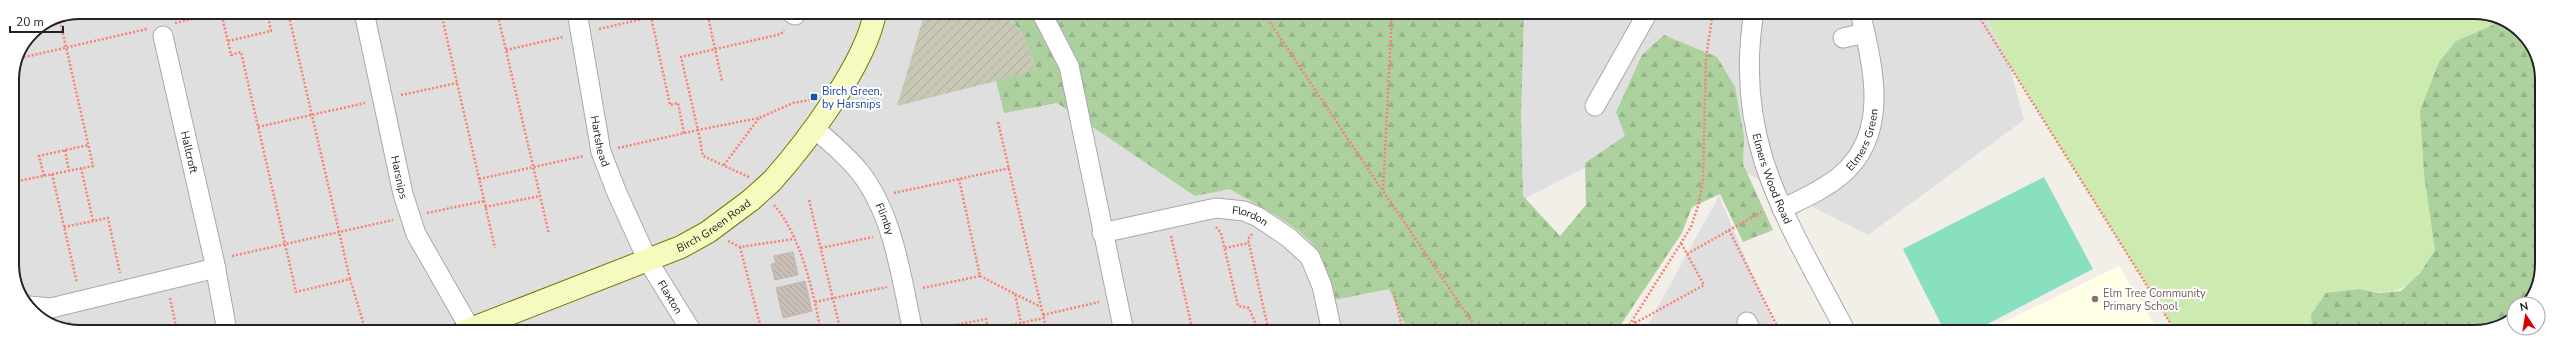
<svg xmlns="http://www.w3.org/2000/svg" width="2554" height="344" font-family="'Nunito Sans',sans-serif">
<defs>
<pattern id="construction-furrows" width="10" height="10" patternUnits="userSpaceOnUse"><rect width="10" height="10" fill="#c7c7b4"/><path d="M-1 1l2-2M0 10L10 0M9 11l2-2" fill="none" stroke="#abab9a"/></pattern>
<pattern id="forest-firs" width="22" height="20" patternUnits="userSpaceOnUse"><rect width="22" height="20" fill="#add19e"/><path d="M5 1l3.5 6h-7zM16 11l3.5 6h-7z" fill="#95b388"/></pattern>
<pattern id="building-back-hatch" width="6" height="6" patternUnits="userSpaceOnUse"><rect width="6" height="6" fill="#c7bfb8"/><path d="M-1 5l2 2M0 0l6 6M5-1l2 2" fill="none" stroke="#aba49e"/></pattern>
</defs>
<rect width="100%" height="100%" fill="#f2efe9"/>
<path fill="#e0dfdf" d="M80 12H1067L1217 152 1419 302V332H354L353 329 346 332 72 331 35 315 14 281 12 80 17 54 32 32 54 17Z
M1514 12H1984L2009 64 2024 120 1868 235 1660 129 1520 201Z
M1719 196 1777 332H1644Z"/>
<path fill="#ffffe5" d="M2119 266 2159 332H1983Z"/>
<path fill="url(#construction-furrows)" d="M925 12H1006L1025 39 1036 71 897 106Z"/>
<path fill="#cdebb0" d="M1984 12 2482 13 2502 21 2456 41 2435 250C2412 285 2403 299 2359 289L2311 315 2312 332H2176L2009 64Z"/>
<path fill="url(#forest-firs)" d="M1007 12H1524L1521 115 1523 196 1560 236 1586 205 1585 163 1625 136 1616 112 1642 55 1664 35 1717 57 1735 87 1744 136 1743 164 1773 230 1743 242 1720 194 1692 207 1682 233 1616 332H1415L1414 327H1406L1389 289 1334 300C1330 287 1328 272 1322 259 1310 229 1257 206 1230 189L1195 196 1057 103 1004 113 996 80 1036 70 1025 39Z
M2502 21 2519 29 2541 67V272L2525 304H2514V317L2474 332H2312L2311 315 2326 293 2359 289 2379 293 2401 291 2420 273 2435 250 2424 174 2420 111 2439 62 2456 41Z"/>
<path fill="#88e0be" d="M2044 177 2093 269 1972 332H1945L1903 249Z"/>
<path fill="url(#building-back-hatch)" stroke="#c4b6ab" d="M793 252 798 275 775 280 771 264 776 263 774 256Z
M805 281 812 311 783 318 776 288Z"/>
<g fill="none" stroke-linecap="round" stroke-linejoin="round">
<g stroke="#a9a9a9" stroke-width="21">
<g id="street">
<path id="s1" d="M364 12 403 194 416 234 472 332"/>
<path id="s2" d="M577 12 601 152 617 193 648 261 692 332"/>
<path d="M790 12 795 15"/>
<path d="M1041 12 1069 66 1124 332"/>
<path id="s3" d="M1754 12C1732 143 1789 222 1846 332"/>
<path id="s4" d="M163 36 214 260 227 331"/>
<path d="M1843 38 1865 33"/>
<path d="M1595 106 1648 12"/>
<path id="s5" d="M814 128C830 142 846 155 859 171 894 215 901 277 913 332"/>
<path id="s6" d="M1782 209C1802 199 1823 190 1840 176 1891 134 1873 66 1860 12"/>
<path id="s7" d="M1102 233 1216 208 1244 211 1258 217 1288 237 1310 257 1322 286 1332 332"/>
<path d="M29 306 51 308 216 268"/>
<path d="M1747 322 1752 332"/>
</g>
</g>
<g stroke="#707d05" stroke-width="24">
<g id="secondary">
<path d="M772 181C806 143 867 62 875 12"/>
<path id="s8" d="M463 332 681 247 708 232 751 200"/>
</g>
</g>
<path stroke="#fa8072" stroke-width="2.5" stroke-dasharray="2 2" stroke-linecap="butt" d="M189 12 191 19
M221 12 231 55 241 52 296 292 350 279 366 332
M288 12 350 279
M465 12 442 17 495 248
M497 12 549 234
M650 12 670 105 678 103 684 133
M707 12 722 81
M1263 12 1382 190
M1392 12 1383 191 1479 332
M1976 12 2176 332
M267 14 277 12
M175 23 221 12
M599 29 651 17
M228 41 271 31 267 12
M506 50 563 37
M16 59 147 29
M401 95 457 83
M998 122 1047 332
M258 127 365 103
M618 148 698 130 681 57 781 34 784 30
M65 150 69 171
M724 165 759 118
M81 168 93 221
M52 174 77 283
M44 176 39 156 88 145
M749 177 703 156 698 130 759 118 793 103 810 100
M479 179 584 156
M13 182 93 166 59 16
M894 193 1010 168
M809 200 841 332
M774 205C801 236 813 291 821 332
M485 207 540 196
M427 213 484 201
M64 227 108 218 120 273
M1216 227 1221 233 1238 306 1249 308 1259 332
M1729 230 1780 332
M1252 234 1248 239 1269 332
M1171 236 1193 332
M728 241 740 247 794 239
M740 247 762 332
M821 248 873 237
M1225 248 1249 243
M1687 254 1763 211
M232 256 393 220
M980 276 1015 294 1021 323
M923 288 980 276 959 179
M1394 292 1403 332
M1015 294 1041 307
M170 298 177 331
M815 302 887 287
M1043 315 1099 302
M1634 321 1640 332
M69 322 71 331
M1635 323 1704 285 1681 243
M930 330 986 319 988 330 1044 318
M1625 332 1691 227 1699 203 1703 179 1706 58 1713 12"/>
<use href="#street" stroke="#fff" stroke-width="19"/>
<use href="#secondary" stroke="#f7fabf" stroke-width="22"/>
<g stroke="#707d05" stroke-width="24" stroke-linecap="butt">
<path id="secondary-bridge" d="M751 200 772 181"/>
</g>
<use href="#secondary-bridge" stroke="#f7fabf" stroke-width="22"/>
</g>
<rect fill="#1a4fb4" stroke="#fff" stroke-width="1.5" x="810" y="93" width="8" height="8" rx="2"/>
<circle fill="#8d6e63" stroke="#fff" stroke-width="1.5" cx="2095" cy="299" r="4"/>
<g text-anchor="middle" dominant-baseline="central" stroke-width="4" stroke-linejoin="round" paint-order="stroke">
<g font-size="11" fill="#164399" stroke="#fff" text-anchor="start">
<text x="822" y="91">Birch Green,<tspan x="822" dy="13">by Harsnips</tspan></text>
</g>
<g font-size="11" fill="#222" stroke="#fff">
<text stroke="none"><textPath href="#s6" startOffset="111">Elmers Green</textPath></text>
<text stroke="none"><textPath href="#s2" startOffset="131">Hartshead</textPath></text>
<text stroke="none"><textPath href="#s4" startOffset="119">Hallcroft</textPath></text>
<text stroke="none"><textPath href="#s1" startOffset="169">Harsnips</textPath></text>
<text stroke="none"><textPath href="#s3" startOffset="170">Elmers Wood Road</textPath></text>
<text stroke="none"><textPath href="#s7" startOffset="152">Flordon</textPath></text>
<text stroke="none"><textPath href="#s5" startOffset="117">Flimby</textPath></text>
<text stroke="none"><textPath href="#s8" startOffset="273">Birch Green Road</textPath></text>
<text stroke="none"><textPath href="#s2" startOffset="303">Flaxton</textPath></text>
</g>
<g font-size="11" fill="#785e54" stroke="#fff" text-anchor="start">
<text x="2103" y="293">Elm Tree Community<tspan x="2103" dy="13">Primary School</tspan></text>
</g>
</g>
<path d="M0 0H2554V344H0ZM80 19H2474A61 61 0 0 1 2535 80V264A61 61 0 0 1 2474 325H80A61 61 0 0 1 19 264V80A61 61 0 0 1 80 19Z" fill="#fff" fill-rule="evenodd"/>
<path fill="none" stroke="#222" stroke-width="2" d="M80 19H2474A61 61 0 0 1 2535 80V264A61 61 0 0 1 2474 325H80A61 61 0 0 1 19 264V80A61 61 0 0 1 80 19Z"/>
<g transform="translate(2526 316) rotate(348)"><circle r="19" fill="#ffffff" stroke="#a7a7a7"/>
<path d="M0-3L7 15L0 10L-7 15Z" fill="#d40000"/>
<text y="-6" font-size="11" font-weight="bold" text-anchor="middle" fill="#222222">N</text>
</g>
<path d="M10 26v6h53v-6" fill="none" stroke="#222222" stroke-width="2"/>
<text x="16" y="26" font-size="12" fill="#222222" stroke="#ffffff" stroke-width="3" paint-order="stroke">20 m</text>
</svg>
